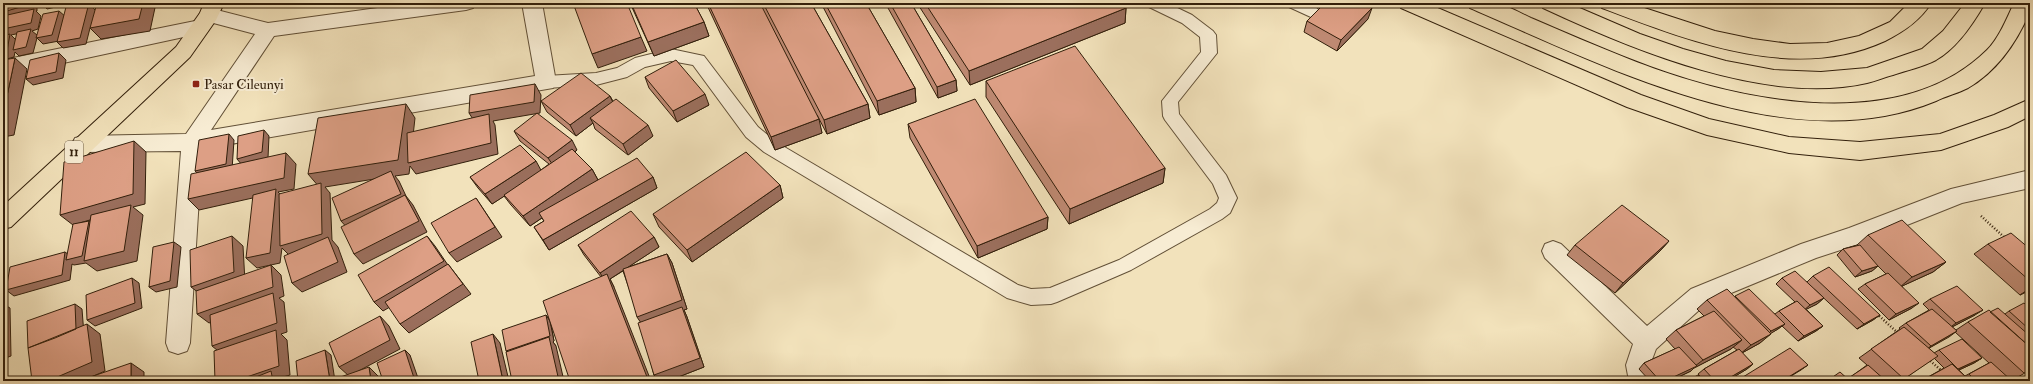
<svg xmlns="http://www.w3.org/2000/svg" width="2033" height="384" font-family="'IM FELL Double Pica',serif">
<rect width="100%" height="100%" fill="#f2e2bb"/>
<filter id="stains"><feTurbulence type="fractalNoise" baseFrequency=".005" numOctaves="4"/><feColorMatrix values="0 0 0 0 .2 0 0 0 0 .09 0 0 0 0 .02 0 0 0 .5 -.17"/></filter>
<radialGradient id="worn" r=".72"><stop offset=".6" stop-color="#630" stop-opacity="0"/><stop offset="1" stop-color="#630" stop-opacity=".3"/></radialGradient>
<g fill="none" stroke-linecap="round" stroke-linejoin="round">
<g stroke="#625037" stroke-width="2">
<path id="lane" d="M1147 3H1167L1192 15 1213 31 1216 35 1217 53 1178 102 1179 114 1226 175 1237 198 1230 213 1222 219 1131 270 1057 302 1051 304 1031 305 1007 298 764 152 746 137 693 65 671 61 645 67 627 77 596 85 546 88 540 86 538 82 540 78 546 76 596 73 617 68 635 58 671 49 704 56 758 127 776 142 1018 285 1031 289 1050 288 1119 260 1210 209 1217 203 1219 198 1213 184 1165 120 1163 116 1162 101 1201 52 1200 37 1182 23 1149 7Z
M1287 3C1298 3 1314 1 1321 13L1318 17 1313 18 1289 7Z"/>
</g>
<g stroke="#625037" stroke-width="2">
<path id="street" d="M414 3H476L473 8 466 10 274 36 211 130 535 76 522 3H542L556 82 553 88 202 149 190 343 187 351 178 354 169 351 166 343 181 151 83 152 75 150 72 144 75 138 83 136 186 134 255 34 202 20 199 15 202 10 209 8 268 23Z
M200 20 207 22 210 27 207 32 3 76V60Z
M2030 170V188L1962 203 1862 243 1816 258 1707 303 1656 349 1650 365 1653 381H1629L1626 365 1633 344 1545 258 1542 251 1545 244 1553 241 1561 244 1647 326 1691 289 1801 244 1849 228 1951 189Z"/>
</g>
<g stroke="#321f0b" stroke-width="2">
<path id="highway" d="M204 3H224L216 20 190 57 11 227 3 229V206L176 47 200 13Z
M1398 3H1426L1641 95 1709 119 1789 137 1860 142 1940 134 1994 115 2030 99V116L2008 127 1941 150 1860 160 1789 153 1707 135 1627 107 1401 8Z
M1467 3C1476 3 1486 2 1495 3 1507 5 1520 13 1531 18 1564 32 1596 46 1629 59 1732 100 1898 138 1987 50 1999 38 2007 18 2014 3H2030V11C2017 42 1997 71 1968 88 1958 93 1946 96 1936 101 1789 162 1605 66 1470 8Z
M1540 3H1568L1640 34 1683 49 1726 61 1774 70 1821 72 1867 68 1922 49 1943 31 1965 3H1985C1973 24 1957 48 1936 60 1923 67 1907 70 1893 75 1885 77 1876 81 1867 83 1767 106 1633 50 1543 8Z
M1599 3H1629L1715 31 1753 39 1790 44 1827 43 1859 36 1890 22 1909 3H1931C1920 21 1903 32 1885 41 1794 83 1689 41 1602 8Z"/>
</g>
<path stroke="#321f0b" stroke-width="2.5" stroke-dasharray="1 2" stroke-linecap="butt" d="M1981 216 2005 238
M1877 314 1898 333
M1928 359 1942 371"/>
<use href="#lane" fill="#f7ecd3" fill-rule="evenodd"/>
<use href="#street" fill="#f7ecd3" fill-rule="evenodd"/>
<use href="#highway" fill="#f2e2bb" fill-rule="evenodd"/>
</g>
<path fill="#be8972" stroke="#321f0b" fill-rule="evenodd" d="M630 3H694L704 22 709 36 654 56Z
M706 3H811L868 104 870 118 827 134 817 115 822 133 775 150Z
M821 3H866L915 88 916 102 879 115Z
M887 3H911L956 80 957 91 938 98 888 8Z
M917 3H1122L1126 8 1125 23 970 85Z
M1368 19 1337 51 1304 32 1307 21Z
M645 77 709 105 677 122 649 88Z
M986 81 1165 168 1163 183 1069 224 986 97Z
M610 96 613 101 653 136 628 155 595 129 593 123 576 136 547 112 541 101Z
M908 124 1048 217 1047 229 978 258 910 138Z
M514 131 577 150 575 152 592 169 598 180 594 182 653 177 657 188 549 250 534 227 544 221 542 218 530 226 511 205 504 196 492 204 478 188 470 177 541 170 549 164 520 141Z
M780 185 783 198 692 262 659 227 653 214Z
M1868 235 1946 262 1933 272 1902 286 1912 308 1889 320 1858 289 1865 284 1886 274 1878 266 1872 271 1855 277 1837 255 1843 249 1857 245Z
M654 237 659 247 628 267 667 254 672 263 687 309 684 310 687 317 704 367 668 381H658L654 375 641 323 623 271 610 279 614 287 551 325 554 341 553 342 556 346 507 352 546 315 549 319 601 277 584 255 578 245Z
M1669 241 1660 251 1615 293 1567 255 1575 245Z
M1988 244 2030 249V290L2020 295 1974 254Z
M1813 276 1880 315 1873 320 1857 329 1814 289 1824 298 1817 304 1806 309 1823 326 1816 331 1798 341 1782 326 1778 329 1771 333 1760 343 1742 353 1753 364 1747 369 1727 381H1705L1698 374 1704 369 1737 350 1733 347 1731 349 1694 368 1691 371 1670 381H1650L1639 369 1644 363 1675 349 1666 339 1676 330 1704 316 1697 309 1707 300 1735 297 1775 314 1779 311 1795 302 1776 284 1782 278 1807 282Z
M1930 299 1975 315 1952 327 1956 330 1968 322 1990 312 2005 314 2009 311 2027 306 2030 303V370L2011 381H2012H1921L1944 368 1934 358 1901 381H1827L1848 379 1867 365 1859 358 1900 329 1899 328 1906 323 1929 310 1923 304ZM1955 332 1989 363 1965 376 1959 370 1974 363 1982 358 1939 350 1934 353 1929 348Z"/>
<path fill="#9b6f5d" stroke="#321f0b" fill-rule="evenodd" d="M31 3H37V11H36L41 16 38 29 32 31 37 35 59 11 66 17 59 41 43 44 37 38 33 53 19 56 15 52 14 57 3 60V52L5 37 3 35V29L8 19 3 15V12ZM30 31 17 41 11 35Z
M41 3H73L47 9Z
M89 3 95 10 143 3H156L150 31 101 39 90 28 86 44 63 48 57 42Z
M1126 8 1125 23 970 85 969 71Z
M1372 8 1368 19 1337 51 1341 40Z
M704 22 709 36 654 56 648 42Z
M641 37 647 51 598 68 592 54Z
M59 53 66 60 63 78 33 85 26 79Z
M15 58 27 69 14 135 3 137V115Z
M956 80 957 91 938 98 937 87Z
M535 84 541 95 540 113 493 121 495 125 498 154 416 174 410 166 409 174 395 176 399 181 406 196 413 205 427 232 363 264 354 254 350 231 341 221 393 176 325 187 330 193 332 240 338 247 347 272 302 292 292 283 290 256 282 248 280 263 257 268 246 258 275 193 199 210 188 199 286 153 296 164 294 189 278 192 286 200 320 188 308 174 406 104 415 118 410 163 476 124 469 113Z
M915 88 916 102 879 115 877 101Z
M705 94 709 105 677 122 673 111Z
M610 96 615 107 590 118 593 123 576 136 570 125Z
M868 104 870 118 827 134 824 120Z
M819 119 822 133 775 150 771 137Z
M648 125 653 136 628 155 623 144Z
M264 130 269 136 268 158 242 165 237 159Z
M229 134 234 140 232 170 201 177 195 171Z
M572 140 577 150 555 168 548 158Z
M134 141 146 152 145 204 133 207 143 215 137 261 97 271 86 263 74 265 72 264 70 280 14 296 6 290 65 252 72 257 89 221 130 208 73 225 60 215Z
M536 161 542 172 492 204 485 194Z
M1165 168 1163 183 1069 224 1070 209Z
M592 169 598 180 530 226 523 216Z
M653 177 657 188 549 250 543 240Z
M780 185 783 198 692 262 687 250Z
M476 198 502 237 457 262 449 253Z
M1048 217 1047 229 978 258 977 246Z
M232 236 243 246 245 282 203 296 191 287Z
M427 236 435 246 452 271 383 311 374 302Z
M654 237 659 247 610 279 614 287 651 381H637L606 282 600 273Z
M1669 241 1660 251 1615 293 1623 283Z
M174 242 181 247 177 287 156 292 149 287Z
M667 254 672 263 687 309 684 310 687 317 704 367 668 381H658L654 375 643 326 637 317Z
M1946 262 1933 272 1900 287 1912 277Z
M448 264 471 294 409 333 400 324Z
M271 265 281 275 284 296 279 298 284 302 287 332 281 334 287 340 290 375 280 378 282 380V381H235L223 355 212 346 274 300 209 323 197 314Z
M1878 266 1872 271 1855 277 1862 271Z
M132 278 139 283 142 308 95 326 87 320Z
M2030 288V290L2020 295Z
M1824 298 1817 304 1803 311 1810 305Z
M1919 303 1912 308 1889 320 1896 314Z
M3 304 10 308 11 356 3 359Z
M75 304 82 309 84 335 36 353 28 348Z
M1983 310 1975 315 1948 329 1956 323Z
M546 315 550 321 554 341 553 342 556 346 564 381H559L510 356 506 351Z
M1880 315 1873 320 1857 329 1864 324Z
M380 316 389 326 400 349 349 376 339 367Z
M87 324 100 334 105 371 82 381H48Z
M1785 324 1778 329 1765 337 1771 331Z
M1823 326 1816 331 1798 341 1804 336Z
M1957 331 1949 337 1924 351 1931 346Z
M493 334 500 343 509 381H503Z
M1771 334 1760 343 1740 354 1751 345Z
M1742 340 1731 349 1694 368 1691 371 1670 381H1665L1695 366 1703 360Z
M325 350 331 355 335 381H330Z
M405 350 410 355 419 381H409Z
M1982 358 1974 363 1950 374 1958 369Z
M131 363 144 372V381H131Z
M1753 364 1747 369 1727 381H1724Z
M1808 365 1801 370 1783 381H1782Z
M369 367 378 376 379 381H371Z"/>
<path fill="#dd9f85" stroke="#321f0b" d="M3 3H31V4L3 12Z
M89 3 80 38 57 42 66 7Z
M97 3H143L139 19 90 28Z
M573 3H627L641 37 592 54Z
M631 3H694L704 22 648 42Z
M708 3H760L819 119 771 137Z
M763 3H811L868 104 824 120Z
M825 3H866L915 88 877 101Z
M890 3H911L956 80 937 87Z
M925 3H1122L1126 8 969 71Z
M1325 3H1364L1372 8 1341 40 1307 21Z
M34 9 31 23 3 29V16Z
M59 11 52 35 36 38 43 14Z
M31 29 26 47 13 50 17 32Z
M10 34 7 51 3 52V36Z
M1075 46 1165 168 1070 209 986 81Z
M59 53 56 72 26 79 30 60Z
M15 58 3 115V60Z
M676 60 705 94 673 111 645 77Z
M581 73 610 96 570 125 541 101Z
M535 84 534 102 469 113 470 95Z
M616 99 648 125 623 144 590 118Z
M975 99 1048 217 977 246 908 124Z
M406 104 398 160 308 174 318 118Z
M537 113 572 140 548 158 514 131Z
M489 114 491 143 408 163 407 133Z
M264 130 262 152 237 159 238 136Z
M229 134 226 164 195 171 199 140Z
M134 141 133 194 60 215 64 162Z
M520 145 536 161 485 194 470 177Z
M572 149 592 169 523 216 504 195Z
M746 152 780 185 687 250 653 214Z
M286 153 284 178 188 199 191 174Z
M637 158 653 177 543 240 534 227 544 221 539 213Z
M391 171 401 194 341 221 332 198Z
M321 183 322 234 280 246 279 194Z
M276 189 270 253 246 258 253 195Z
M405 195 419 221 354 254 341 227Z
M476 198 495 227 449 253 431 223Z
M131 205 124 251 84 261 91 215Z
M1622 205 1669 241 1623 283 1575 245Z
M631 211 654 237 600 273 578 245Z
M1902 220 1946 262 1912 277 1868 235Z
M89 221 82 256 66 260 73 224Z
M2011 233 2030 249V281L1988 244Z
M232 236 234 272 191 287 190 250Z
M427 236 444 261 374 302 358 275Z
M328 237 338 262 292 283 284 256Z
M174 242 170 281 149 287 153 247Z
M1860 245 1878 266 1862 271 1843 249Z
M65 252 62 275 6 290 10 267Z
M667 254 682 300 637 317 623 269Z
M448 264 463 284 400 324 385 302Z
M271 265 273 287 197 314 196 291Z
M1829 267 1880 315 1864 324 1813 276Z
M1795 271 1824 298 1810 305 1782 278Z
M1888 273 1919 303 1896 314 1865 284Z
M607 274 647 377 637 381H570L543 301Z
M132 278 135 303 87 320 86 295Z
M1957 286 1983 310 1956 323 1930 299Z
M1727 289 1771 334 1751 345 1707 300Z
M1749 289 1785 324 1771 331 1735 296Z
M273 293 277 323 212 346 210 315Z
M1797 301 1823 326 1804 336 1779 311Z
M2024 303 2030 309V330L2009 311Z
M75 304 76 329 55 338 28 348 27 321Z
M682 307 700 358 654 375 638 323Z
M1998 308 2030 336V347L1990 312Z
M1932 309 1957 331 1931 346 1906 323Z
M1989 310 2030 347V370L2024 373 1968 322Z
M1714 311 1742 340 1703 360 1676 330Z
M546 315 550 336 506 351 502 330Z
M380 316 390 340 339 367 329 343Z
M87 324 92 362 48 381H32L28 348Z
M1904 327 1938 356 1904 379 1871 349Z
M276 330 279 366 235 381H215L214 351Z
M493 334 503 381H479L471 342Z
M549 337 559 381H512L506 352Z
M1962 339 1982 358 1958 369 1939 350Z
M1679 347 1697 366 1665 381H1660L1644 363Z
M1790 348 1808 365 1782 381H1746L1743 377Z
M1739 349 1753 364 1724 381H1715L1704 369Z
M325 350 330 381H298L296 361Z
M405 350 414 378 409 381H383L377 363Z
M1991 362 2012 381H1976L1969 374Z
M131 363V381H79Z
M1952 364 1970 381H1924L1923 380Z
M1868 365 1886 381H1855L1850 377Z
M369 367 371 381H333L332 380Z
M271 371 273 381H246Z
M1840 372 1850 381H1827Z
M1698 375 1704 381H1687Z
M1742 377 1746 381H1735Z"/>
<rect fill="#8f2418" stroke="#f7ecd3" stroke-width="1.5" x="192" y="80" width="8" height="8" rx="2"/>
<g text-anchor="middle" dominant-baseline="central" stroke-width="4" stroke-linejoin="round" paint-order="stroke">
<rect fill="#f7ecd3" stroke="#6d5c47" stroke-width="1" x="65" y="141" width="18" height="22" rx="3"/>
<g font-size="13" font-weight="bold" fill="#321f0b">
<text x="74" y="152">11</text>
</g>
<g font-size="14" fill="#321f0b" stroke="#f7ecd3" text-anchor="start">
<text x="204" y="84">Pasar Cileunyi</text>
</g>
</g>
<rect width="2033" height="384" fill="none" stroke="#f2e2bb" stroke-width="16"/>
<rect x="4" y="4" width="2025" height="376" fill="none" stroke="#321f0b" stroke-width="2"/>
<rect x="8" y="8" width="2017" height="368" fill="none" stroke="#321f0b"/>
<rect width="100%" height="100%" filter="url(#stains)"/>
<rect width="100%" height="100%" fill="url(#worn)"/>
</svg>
